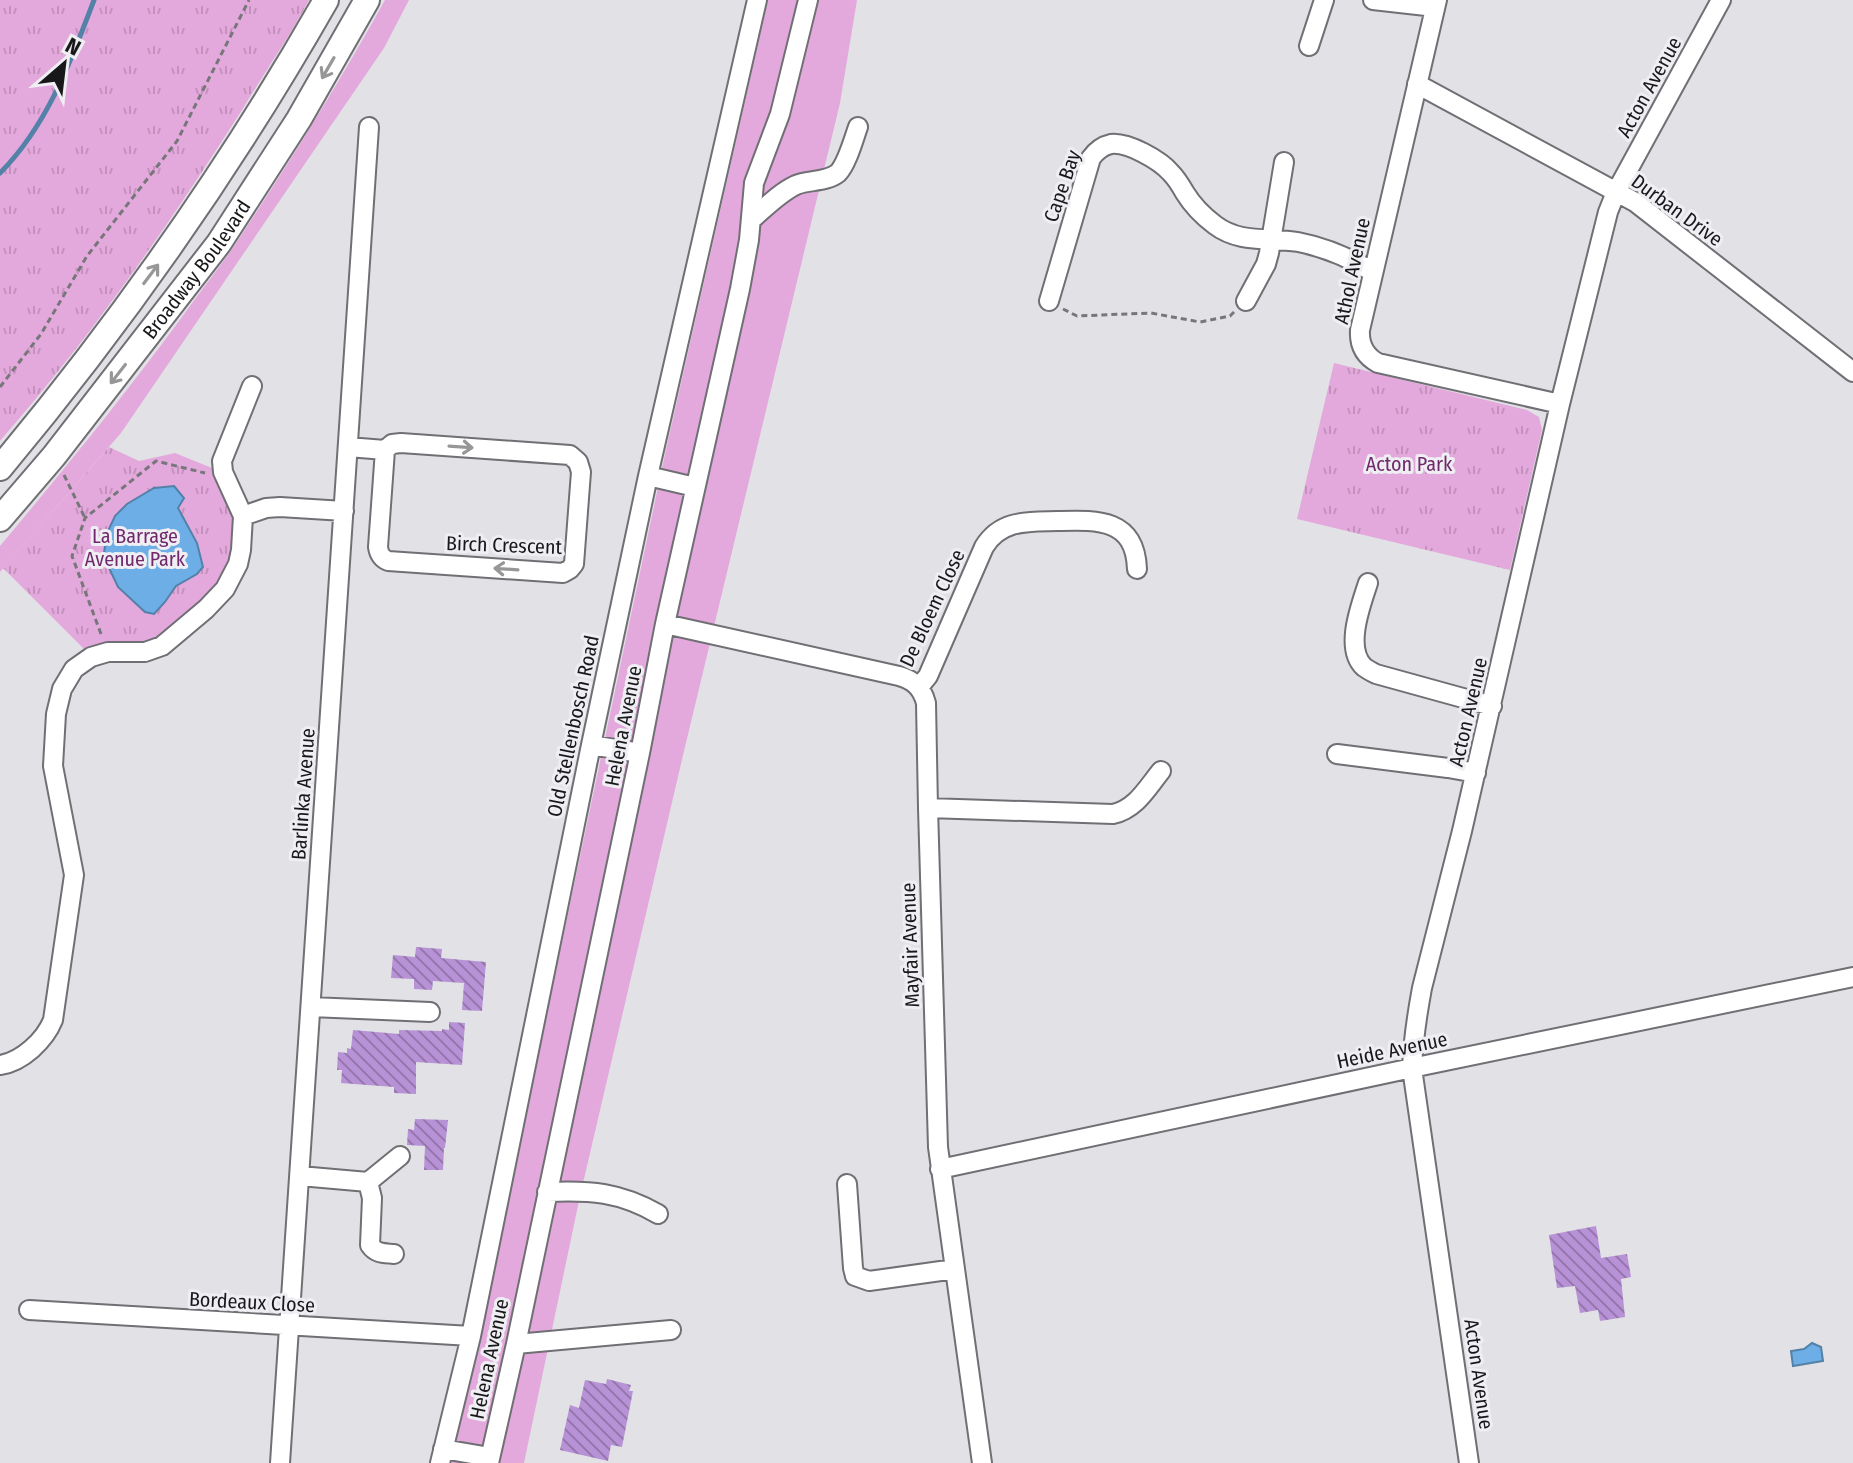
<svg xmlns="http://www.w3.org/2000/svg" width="1853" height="1463" font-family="'Fira Sans Condensed',sans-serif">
<defs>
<pattern id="park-tufts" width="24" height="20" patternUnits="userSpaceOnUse" patternTransform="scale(2)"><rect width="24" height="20" fill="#e4a9dc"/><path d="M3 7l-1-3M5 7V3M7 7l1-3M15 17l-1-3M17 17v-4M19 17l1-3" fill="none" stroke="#c391bc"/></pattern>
<pattern id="building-back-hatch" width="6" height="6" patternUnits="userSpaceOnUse" patternTransform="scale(2)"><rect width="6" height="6" fill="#b892d6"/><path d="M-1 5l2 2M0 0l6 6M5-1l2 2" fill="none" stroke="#9576ad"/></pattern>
</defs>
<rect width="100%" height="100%" fill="#e1e1e6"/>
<path fill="#e4a9dc" d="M385 0H409L384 48 121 433 0 572V546C63 471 124 396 182 317 198 294 216 272 232 249 286 168 338 85 385 0Z
M768 0H857L840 103 684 751 580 1196 524 1463H452L665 454Z"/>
<path fill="url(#park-tufts)" d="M0 0H309C289 38 264 73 242 110 169 225 90 338 0 441Z
M1334 363 1527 410 1539 417 1542 430 1510 570 1297 519Z
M109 447 139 461 175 453 212 468 232 514V550L224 572 208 595 163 637 147 644 110 642 84 649 3 568Z"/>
<path fill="#6caee5" stroke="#5381a8" stroke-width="2" d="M174 486 184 498 178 508 197 543 203 567 197 574 176 586 165 602 154 614 145 612 118 587 110 570 104 553 107 533 115 516 127 504 154 488Z
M1812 1343 1821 1347 1823 1361 1793 1366 1791 1351 1804 1349Z"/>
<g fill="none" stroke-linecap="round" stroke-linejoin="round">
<path stroke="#5381a8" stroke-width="5" d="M0 173C47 126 71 61 94 0"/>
</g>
<path fill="url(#building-back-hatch)" d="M416 947 442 949 441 958 486 962 482 1011 462 1010 464 983 433 981 432 990 414 989V979L391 978 393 955 415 957Z
M449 1022 465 1023 462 1065 416 1062V1094L394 1093V1087L341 1083 342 1070H337L338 1052 347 1053V1048L351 1049 353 1030 399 1034V1030L442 1031V1029L449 1030Z
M415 1119 448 1120 445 1148H444L443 1170H424L425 1146 407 1145 408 1129 414 1130Z
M1596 1226 1601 1258 1627 1254 1631 1277 1621 1279 1625 1317 1600 1321 1598 1310 1580 1313 1575 1286 1557 1288 1549 1235Z
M607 1379 631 1385 629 1391H633L622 1447 611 1445 608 1461 560 1450 570 1405 579 1408 585 1380 606 1384Z"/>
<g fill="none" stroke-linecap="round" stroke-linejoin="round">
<g stroke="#6f6f74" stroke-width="22">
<path id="minor" d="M1373 0 1435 7
M1437 0 1360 330C1359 345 1365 356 1378 363L1560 404
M1309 46 1324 0
M1417 84 1635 202 1853 372
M751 220C765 208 779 193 796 185 808 180 827 182 838 173 847 164 854 138 858 127
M1049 301 1091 158C1096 151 1102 146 1111 144 1128 142 1160 160 1171 173 1177 179 1181 186 1185 193 1193 206 1203 216 1215 225 1240 244 1269 237 1298 242 1324 247 1350 258 1373 272
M1246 301 1266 264 1269 253 1284 162
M348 447 385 450 392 444 401 443 570 455 578 462 581 472 574 564 570 569 563 573 388 561C381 558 379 554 378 547L385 450
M648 476 695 487
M243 516 266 508 280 507 344 511
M1368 583C1361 605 1344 648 1364 667 1368 670 1372 672 1376 674L1492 706
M665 624 899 676C914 680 922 688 926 703L928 808 938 1147 982 1463
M919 687 928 676 984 547C1001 519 1029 522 1058 521 1097 520 1135 518 1137 569
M591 745 640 753
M1337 754 1448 768 1476 773
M928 808 1113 814C1136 809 1147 788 1161 771
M311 1007 430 1012
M0 1065C22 1062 45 1040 53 1020L74 875 53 766 56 714 62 689 74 669 91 657 108 652H145L162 646 206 609 225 589 238 564 241 550 243 516 223 472 222 461 252 386
M940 1169 1426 1065 1853 977
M300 1176 368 1182 400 1156
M368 1182 372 1198 370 1245C376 1254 384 1253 394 1254
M847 1184 853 1268 855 1276 869 1281 955 1269
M547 1192C590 1190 620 1192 658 1214
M29 1310 471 1336
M516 1344 671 1330
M443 1449 490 1457
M280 1463 369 127
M440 1463 471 1336 591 745 648 476 757 0
M489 1463 516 1344 640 753 665 624 740 289 749 240 754 183 780 114 808 0
M1469 1463 1412 1068C1413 1041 1417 1015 1422 988L1462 831 1560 404 1608 212 1616 192 1721 0"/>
</g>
<g stroke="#6f6f74" stroke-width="28">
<g id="major">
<path d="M0 468C122 322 232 165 326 0"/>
<path id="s1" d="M0 519 54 456 219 243 299 119 367 0"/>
</g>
</g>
<path stroke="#77777b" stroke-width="3" stroke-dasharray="6 4" stroke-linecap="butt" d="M1063 309 1077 316 1151 313 1200 322 1230 316 1234 312
M0 387 41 334 87 256 177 141 249 0
M64 475 85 518
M101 634 72 556 85 518 156 461 205 473"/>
<use href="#minor" stroke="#fff" stroke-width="18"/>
<use href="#major" stroke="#fff" stroke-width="24"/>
</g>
<defs><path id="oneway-shaft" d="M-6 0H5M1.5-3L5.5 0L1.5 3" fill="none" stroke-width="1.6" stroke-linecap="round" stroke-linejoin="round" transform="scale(2)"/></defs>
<g stroke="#979798">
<use href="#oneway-shaft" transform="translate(328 68) rotate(120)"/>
<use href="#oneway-shaft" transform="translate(151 274) rotate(-53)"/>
<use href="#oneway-shaft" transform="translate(118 374) rotate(128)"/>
<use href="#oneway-shaft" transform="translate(461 447) rotate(4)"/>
<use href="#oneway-shaft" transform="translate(506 569) rotate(-176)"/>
</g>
<g text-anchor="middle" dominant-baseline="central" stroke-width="6" stroke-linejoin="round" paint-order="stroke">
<g font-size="20" fill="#18181a" stroke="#eeeef3">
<text transform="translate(1649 87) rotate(-61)">Acton Avenue</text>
<text transform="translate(1062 186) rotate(-71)">Cape Bay</text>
<text transform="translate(1677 210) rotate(36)">Durban Drive</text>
<text stroke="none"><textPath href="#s1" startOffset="318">Broadway Boulevard</textPath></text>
<text transform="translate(1352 271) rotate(-78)">Athol Avenue</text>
<text transform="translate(504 545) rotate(2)">Birch Crescent</text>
<text transform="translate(932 608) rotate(-65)">De Bloem Close</text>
<text transform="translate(1468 712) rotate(-77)">Acton Avenue</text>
<text transform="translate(573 726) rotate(-78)">Old Stellenbosch Road</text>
<text transform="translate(623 726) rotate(-79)">Helena Avenue</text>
<text transform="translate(303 794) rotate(-86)">Barlinka Avenue</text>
<text transform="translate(910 945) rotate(-92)">Mayfair Avenue</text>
<text transform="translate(1392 1050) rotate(-12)">Heide Avenue</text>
<text transform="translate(252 1302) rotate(3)">Bordeaux Close</text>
<text transform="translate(489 1359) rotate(-78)">Helena Avenue</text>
<text transform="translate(1479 1374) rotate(82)">Acton Avenue</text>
</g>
<g font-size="20" fill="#71286c" stroke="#eeeef3">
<text x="1409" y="464">Acton Park</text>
<text x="135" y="536">La Barrage<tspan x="135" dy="23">Avenue Park</tspan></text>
</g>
</g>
<g transform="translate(64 64) rotate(28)" stroke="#eeeef3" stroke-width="6" paint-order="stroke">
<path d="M0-6L14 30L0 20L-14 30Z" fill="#18181a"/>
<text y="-12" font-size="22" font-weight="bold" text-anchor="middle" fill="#18181a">N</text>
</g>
</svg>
